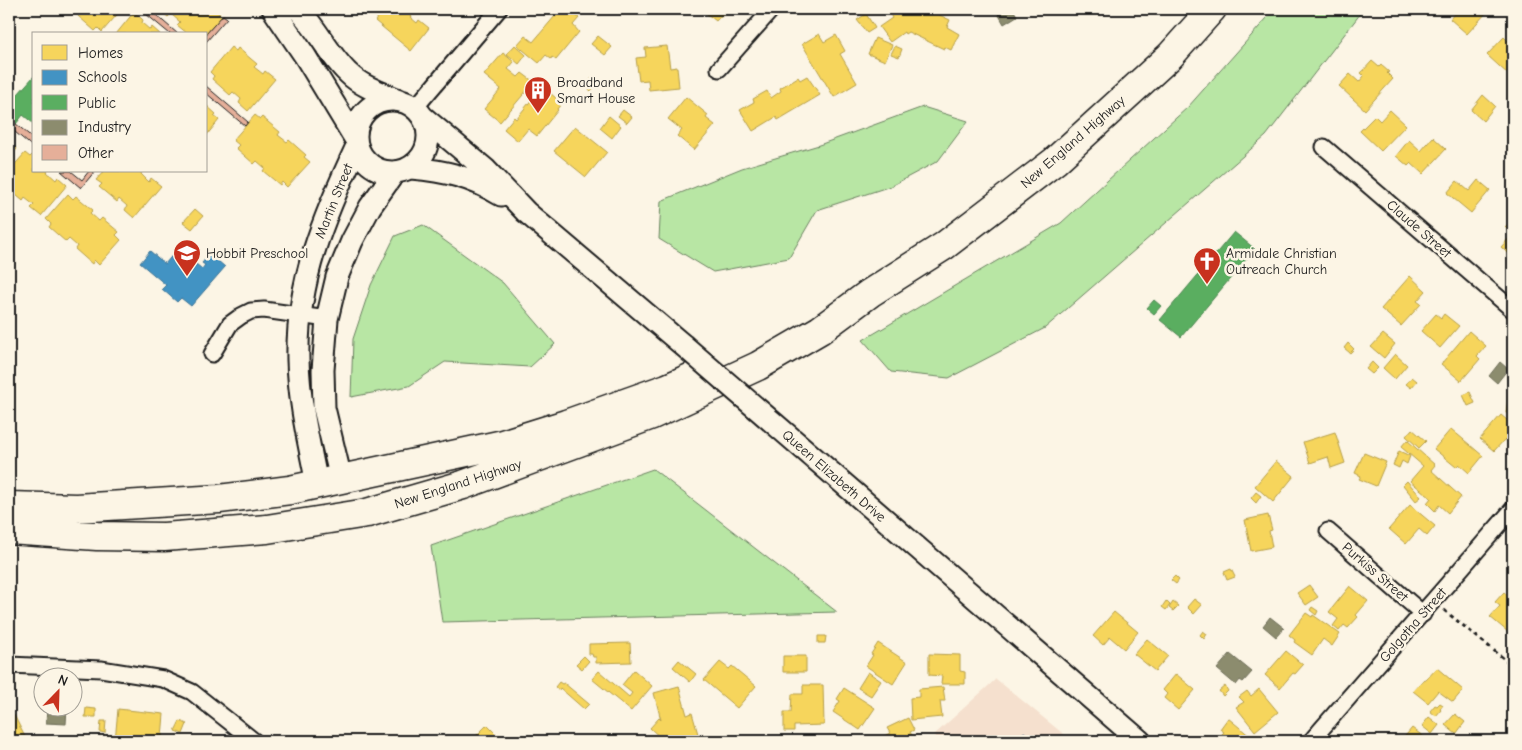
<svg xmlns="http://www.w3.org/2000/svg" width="1522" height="750" font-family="'Comic Neue',sans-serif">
<rect width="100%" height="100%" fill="#fcf5e5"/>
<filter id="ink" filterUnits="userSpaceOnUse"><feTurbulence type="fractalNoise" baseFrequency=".02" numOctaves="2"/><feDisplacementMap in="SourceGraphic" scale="10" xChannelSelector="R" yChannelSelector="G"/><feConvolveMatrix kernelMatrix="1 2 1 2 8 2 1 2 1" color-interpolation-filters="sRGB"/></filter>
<g filter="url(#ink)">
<path fill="#f5e0ce" d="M996 679 1072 741H938L934 735Z"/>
<path fill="#b8e6a4" stroke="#6a8160" d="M1275 9H1364L1266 136 1045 328 949 378 891 372 863 340 1061 223 1188 107Z
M923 107 968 121 938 161 891 186 817 210 789 258 713 272 659 239 661 201 742 168 819 145Z
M423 225 503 283 555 344 530 367 445 362 409 386 351 397 353 339 371 285 395 236Z
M653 469 837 612 442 622 431 546Z"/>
<path fill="#f6d55c" stroke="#b59e49" d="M75 9H122L102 32 98 28 95 31 78 16 80 13Z
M158 9H220L217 12 222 16 206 34H188L177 25 180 22 171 14 168 17Z
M385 9H406L412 14 410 17 417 23 419 20 429 28 411 51 375 21Z
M561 9H568L579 18 573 25 579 32 556 60 552 57 551 59 546 55 539 63 517 45 525 36 533 42Z
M574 9H584L579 14Z
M701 9H727L716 21Z
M895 9H927L950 20 947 27 959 34 951 50 945 47 944 49 908 32 905 34 904 32 890 42 879 27 892 18 890 14 896 10Z
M1458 9H1483L1487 12 1467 34 1450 19Z
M134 12 143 20 142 23 150 30 152 27 160 34H116Z
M866 14 875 28 867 33 857 20Z
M819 34 824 42 836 35 845 51 840 54 857 83 834 97 802 44Z
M598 36 612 47 605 55 591 44Z
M1504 37 1513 46V73L1510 76 1487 55Z
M875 38 892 45 885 61 868 54Z
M515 45 526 55 519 64 507 54Z
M667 46 670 68 677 67 679 87 649 90 648 80 639 81 636 58 646 57 645 48Z
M895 46 902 49 899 57 891 54Z
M231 47 236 51 238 48 257 64 254 67 263 74 265 71 275 79 248 111 239 103 241 99 233 92 230 95 212 79 214 76 210 72Z
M503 53 514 62 508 69 518 77 522 73 534 82 500 122 484 109 501 89 484 75Z
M1372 61 1379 67 1381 65 1389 72 1387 73 1393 79 1365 110 1339 86 1350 74 1359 82 1364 76 1361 73Z
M807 76 820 95 778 120 776 117 753 131 740 110 754 102 753 99 767 91 771 98 781 91 780 88 798 77 800 80Z
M593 77 599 82 591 91 585 86Z
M544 88 562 103 557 109 558 110 537 136 528 129 518 141 504 129 514 117 516 119 537 93 539 94Z
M1483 95 1495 106 1483 121 1471 110Z
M686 97 708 115 706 118 715 125 694 150 677 136 682 130 668 119Z
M206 105 216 114 214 116 219 120 206 136Z
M623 110 632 117 627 123 618 116Z
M1390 110 1406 125 1381 151 1360 131 1375 116 1380 121Z
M255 115 260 119 262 117 280 132 278 135 287 142 289 140 306 155 304 157 310 162 287 187 282 182 280 185 263 171 265 168 257 161 254 164 236 148 239 145 233 140Z
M609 116 621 126 612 138 600 128Z
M575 126 607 152 586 177 554 151Z
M9 137 14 141 11 144 17 149 9 158Z
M1433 137 1446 149 1423 174 1411 163 1408 166 1396 156 1409 140 1421 151Z
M25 153 30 157 32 155 34 156V171H48L47 172 56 180 58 177 67 185 41 216 31 208 34 205 25 198 23 201 9 189V171Z
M104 171H142L141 174 149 182 151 178 161 186 134 218 125 210 127 206 119 199 117 202 99 187 102 184 96 180Z
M1478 180 1490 190 1471 213 1447 193 1457 181 1469 191Z
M68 194 73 199 76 196 93 210 90 213 99 221 102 218 119 232 116 235 121 240 99 265 94 260 92 264 75 249 77 246 69 239 66 242 49 227 51 224 46 219Z
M195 209 203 216 192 229 183 222Z
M1513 219V258L1501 247 1513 234 1505 227Z
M1410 276 1426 291 1417 301 1421 304 1401 326 1381 309Z
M1436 314 1441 318 1444 314 1459 326 1440 348 1421 331Z
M1469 331 1486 346 1477 356 1480 359 1461 381 1441 364Z
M1383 334 1395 344 1384 358 1371 347Z
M1348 343 1354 349 1350 353 1344 348Z
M1395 354 1407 365 1395 379 1383 368Z
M1372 362 1378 368 1372 374 1366 369Z
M1512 371H1513V414L1506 413Z
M1412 377 1417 381 1411 388 1406 384Z
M1470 392 1475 403 1468 406 1463 395Z
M1501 415 1513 425V435L1508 442 1505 439 1494 451 1480 439Z
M1412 429 1426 441 1419 448 1406 436Z
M1451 429 1483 456 1469 473 1459 464 1456 467 1434 449Z
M1335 432 1345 463 1331 468 1328 457 1310 463 1303 442Z
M1407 440 1435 465 1431 470 1461 497 1448 513 1439 505 1435 511 1427 503 1431 498 1410 481 1423 466 1401 447Z
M1399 451 1410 456 1407 464 1402 461 1399 468 1393 465Z
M1364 453 1386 462 1376 486 1359 479 1361 476 1355 473Z
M1276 461 1294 476 1273 502 1255 486Z
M1407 481 1421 497 1416 501 1403 485Z
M1256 492 1261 496 1256 503 1251 498Z
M1410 505 1435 526 1427 536 1419 529 1406 544 1389 529Z
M1268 515 1272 530 1269 531 1272 547 1251 551 1245 520Z
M1231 569 1235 577 1227 580 1224 572Z
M1175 576 1179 580 1176 584 1171 580Z
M1309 585 1318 597 1306 605 1297 593Z
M1350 586 1368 601 1356 615 1358 617 1348 628 1344 625 1339 631 1333 626 1338 619 1329 612Z
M1504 592 1513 600V626L1508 632 1490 617 1500 606 1495 602Z
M1194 599 1202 605 1194 614 1187 607Z
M1166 601 1170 605 1166 610 1162 607Z
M1173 602 1178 606 1173 611 1169 608Z
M1312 607 1318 611 1316 615 1310 610Z
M1114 612 1138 632 1124 649 1110 637 1103 645 1093 636Z
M1306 613 1312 617 1313 615 1340 634 1332 646 1323 639 1312 655 1294 642 1295 640 1289 635Z
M1203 631 1207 634 1204 639 1200 635Z
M818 636H826L825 643H818Z
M1147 639 1168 656 1155 671 1134 654Z
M630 643 631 662 596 663V657H593L592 654H589V644Z
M878 643 907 662 893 684 866 666 873 655 871 654Z
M1286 651 1303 665 1295 674 1293 673 1280 688 1265 675Z
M929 654 960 655V671L965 672V684H941L942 676 929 675Z
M584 656 589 661 582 669 576 664Z
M783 656H806V672H783Z
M679 660 696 674 690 682 673 667Z
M720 662 729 669 732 666 756 686 737 708 704 680Z
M1437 668 1463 690 1453 702 1438 691 1428 703 1413 691 1424 679 1426 680Z
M634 670 652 686 631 711 592 679 599 671 629 697 632 693 622 685Z
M868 672 881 681 871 696 858 688Z
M1176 674 1195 690 1178 710 1164 698 1167 694 1163 690Z
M559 682 562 684 564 683 589 704 584 709 560 688 559 690 555 687Z
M803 685H823L824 725 794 726V731H784V712H791L792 694H803Z
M679 686 687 715 692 713 700 741H664L650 728 659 718 661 720 654 693Z
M1225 686 1228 691 1223 696 1219 691Z
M943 687 945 701H940L942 717 911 720 910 698 919 697V689Z
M844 688 875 708 860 730 833 712 840 701 837 699Z
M1259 689 1278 712 1255 731 1236 707 1244 702 1239 697 1247 691 1251 696Z
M1440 703 1443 705 1440 709 1441 710 1436 716 1430 711 1435 705 1437 706Z
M86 708 96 709V717H85Z
M118 709 164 714 162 738 154 737V741H115Z
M1455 714 1465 722 1456 734 1445 725Z
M14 715 27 741H9V718Z
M1429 717 1439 725 1432 734 1422 726Z
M908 718 914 730 910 732 915 741H881L879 739 890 733 887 728Z
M1228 718 1251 737 1247 741H1216L1224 732 1220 729Z
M101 721H106L105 733 100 732Z
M180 721 187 724 183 734 175 731Z
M487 725 503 741H477L474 738Z
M1412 728 1424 737 1421 740 1423 741H1398L1399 740 1401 741Z
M1469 736 1475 741H1464Z
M80 737 95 739V741H80Z"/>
<path fill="#4393c3" stroke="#376f91" d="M180 246 192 256 189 258 202 269 205 265 202 263 210 254 225 267 191 306 181 298 177 302 162 289 166 285 140 263 150 251 165 264Z
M1024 732 1035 741H1012L1018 735 1020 736Z"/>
<path fill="#5aae61" stroke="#47824c" d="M34 76V124L23 115 16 124 9 118V108L12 105 10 103Z
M1234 232 1255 249 1181 337 1160 320Z
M1154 300 1161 306 1154 314 1147 308Z"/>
<path fill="#8c8c6e" stroke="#6a6a55" d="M998 9H1013L1017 16 1004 24 996 10Z
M1500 362 1508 369 1497 383 1489 376Z
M1270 617 1284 628 1276 637 1263 626Z
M1230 654 1252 672 1243 682 1240 680 1236 685 1217 669Z
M47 708H67L66 724 46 723Z"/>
<path fill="#e5af99" stroke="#1c1c1c" d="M140 9H149L178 34H170Z
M223 15 227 18 206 42V34Z
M206 86 248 122 245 126 206 93Z
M9 118 34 139V148L9 127Z
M61 171H71L82 180 89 171H95L81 188Z"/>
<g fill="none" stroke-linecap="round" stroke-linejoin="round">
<g stroke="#1c1c1c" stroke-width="19">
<path id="street" d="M719 69 772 9
M415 108 499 9
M1324 147 1513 310
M212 354 230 324 241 316 251 311 264 310 327 319
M1328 531 1423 614
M9 665 101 669 163 679 192 692 254 741
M1311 741 1513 509"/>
</g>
<g stroke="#1c1c1c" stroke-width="25">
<path id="secondary" d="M273 9 305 56 356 140
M298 9C317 28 329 55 348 73 362 87 382 93 399 100
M356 136a36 36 0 1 1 72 0a36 36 0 1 1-72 0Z
M423 117 485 169 526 212 683 345
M411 168C445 171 472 177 501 195
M798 444 1140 741
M341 479 324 408 323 370 327 319 337 277 352 241 370 207 394 173
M317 484C309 443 299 402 298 360 296 282 324 216 357 146"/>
</g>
<g stroke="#1c1c1c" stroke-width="31">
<path id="highway" d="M9 506 76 508 219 499 290 490 499 445 566 424 667 388 692 377
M9 530 97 536 164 537 267 529 367 513 463 485 652 415 758 366 820 330 870 293 944 246 1055 161 1170 56 1212 9"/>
</g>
<path stroke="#1c1c1c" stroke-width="3" stroke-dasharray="4 4" stroke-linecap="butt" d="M1444 610 1513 666"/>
<use href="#street" stroke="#fcf5e5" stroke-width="15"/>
<use href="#secondary" stroke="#fcf5e5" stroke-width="21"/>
<use href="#highway" stroke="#fcf5e5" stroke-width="28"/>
<g stroke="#1c1c1c" stroke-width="25" stroke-linecap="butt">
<path id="secondary-bridge" d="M683 345 798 444"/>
</g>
<use href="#secondary-bridge" stroke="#fcf5e5" stroke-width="21"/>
</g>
</g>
<defs>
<g id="building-pin" transform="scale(1.4375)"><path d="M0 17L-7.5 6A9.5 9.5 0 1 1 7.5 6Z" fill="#c8321e" stroke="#fcf5e5"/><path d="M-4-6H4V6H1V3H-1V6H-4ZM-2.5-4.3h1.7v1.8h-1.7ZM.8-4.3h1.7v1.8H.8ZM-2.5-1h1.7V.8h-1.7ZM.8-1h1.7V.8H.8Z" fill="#fff"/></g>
<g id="school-pin" transform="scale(1.4375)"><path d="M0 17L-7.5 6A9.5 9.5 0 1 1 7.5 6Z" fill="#c8321e" stroke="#fcf5e5"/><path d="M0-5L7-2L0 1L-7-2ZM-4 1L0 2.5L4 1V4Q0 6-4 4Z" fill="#fff"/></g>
<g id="church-pin" transform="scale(1.4375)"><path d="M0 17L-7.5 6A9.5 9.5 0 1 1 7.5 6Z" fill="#c8321e" stroke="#fcf5e5"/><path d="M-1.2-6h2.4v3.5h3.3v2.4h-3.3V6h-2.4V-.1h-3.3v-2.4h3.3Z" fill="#fff"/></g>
</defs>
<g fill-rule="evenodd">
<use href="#building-pin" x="538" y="90"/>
<use href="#school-pin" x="187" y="253"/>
<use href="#church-pin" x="1207" y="261"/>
</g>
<g text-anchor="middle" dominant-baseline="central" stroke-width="5" stroke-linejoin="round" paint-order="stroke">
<g font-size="14" fill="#1c1c1c" stroke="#fcf5e5" text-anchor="start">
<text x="557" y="82">Broadband<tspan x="557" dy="16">Smart House</tspan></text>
<text x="206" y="253">Hobbit Preschool</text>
<text x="1226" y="253">Armidale Christian<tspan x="1226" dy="16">Outreach Church</tspan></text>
</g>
<g font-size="14" fill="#1c1c1c" stroke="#fcf5e5">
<text transform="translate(1073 142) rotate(-41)">New England Highway</text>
<text transform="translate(334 201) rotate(-68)">Martin Street</text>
<text transform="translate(1419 229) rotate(41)">Claude Street</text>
<text transform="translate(834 476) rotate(41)">Queen Elizabeth Drive</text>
<text transform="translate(458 484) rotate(-18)">New England Highway</text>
<text transform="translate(1375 572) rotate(41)">Purkiss Street</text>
<text transform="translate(1413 625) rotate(-49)">Golgotha Street</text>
</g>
</g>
<rect width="1522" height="750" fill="none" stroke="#fcf5e5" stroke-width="30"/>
<rect x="15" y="15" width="1492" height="720" fill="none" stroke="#1c1c1c" stroke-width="2" filter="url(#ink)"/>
<rect x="32" y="32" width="175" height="140" fill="#fcf5e5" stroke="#a29e95"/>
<rect x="42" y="45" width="25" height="15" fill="#f6d55c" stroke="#a29e95"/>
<text x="78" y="58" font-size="15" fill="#1c1c1c">Homes</text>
<rect x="42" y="70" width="25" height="15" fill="#4393c3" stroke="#a29e95"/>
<text x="78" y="82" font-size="15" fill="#1c1c1c">Schools</text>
<rect x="42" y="95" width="25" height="15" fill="#5aae61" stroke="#a29e95"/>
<text x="78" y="108" font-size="15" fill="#1c1c1c">Public</text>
<rect x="42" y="120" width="25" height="15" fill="#8c8c6e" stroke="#a29e95"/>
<text x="78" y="132" font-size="15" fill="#1c1c1c">Industry</text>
<rect x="42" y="145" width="25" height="15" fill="#e5af99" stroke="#a29e95"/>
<text x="78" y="158" font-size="15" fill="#1c1c1c">Other</text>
<g transform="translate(58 692) rotate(23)"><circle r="24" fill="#fcf5e5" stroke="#a29e95"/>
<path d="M0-4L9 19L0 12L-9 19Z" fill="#c8321e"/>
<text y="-8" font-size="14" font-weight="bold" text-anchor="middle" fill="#1c1c1c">N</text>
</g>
</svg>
